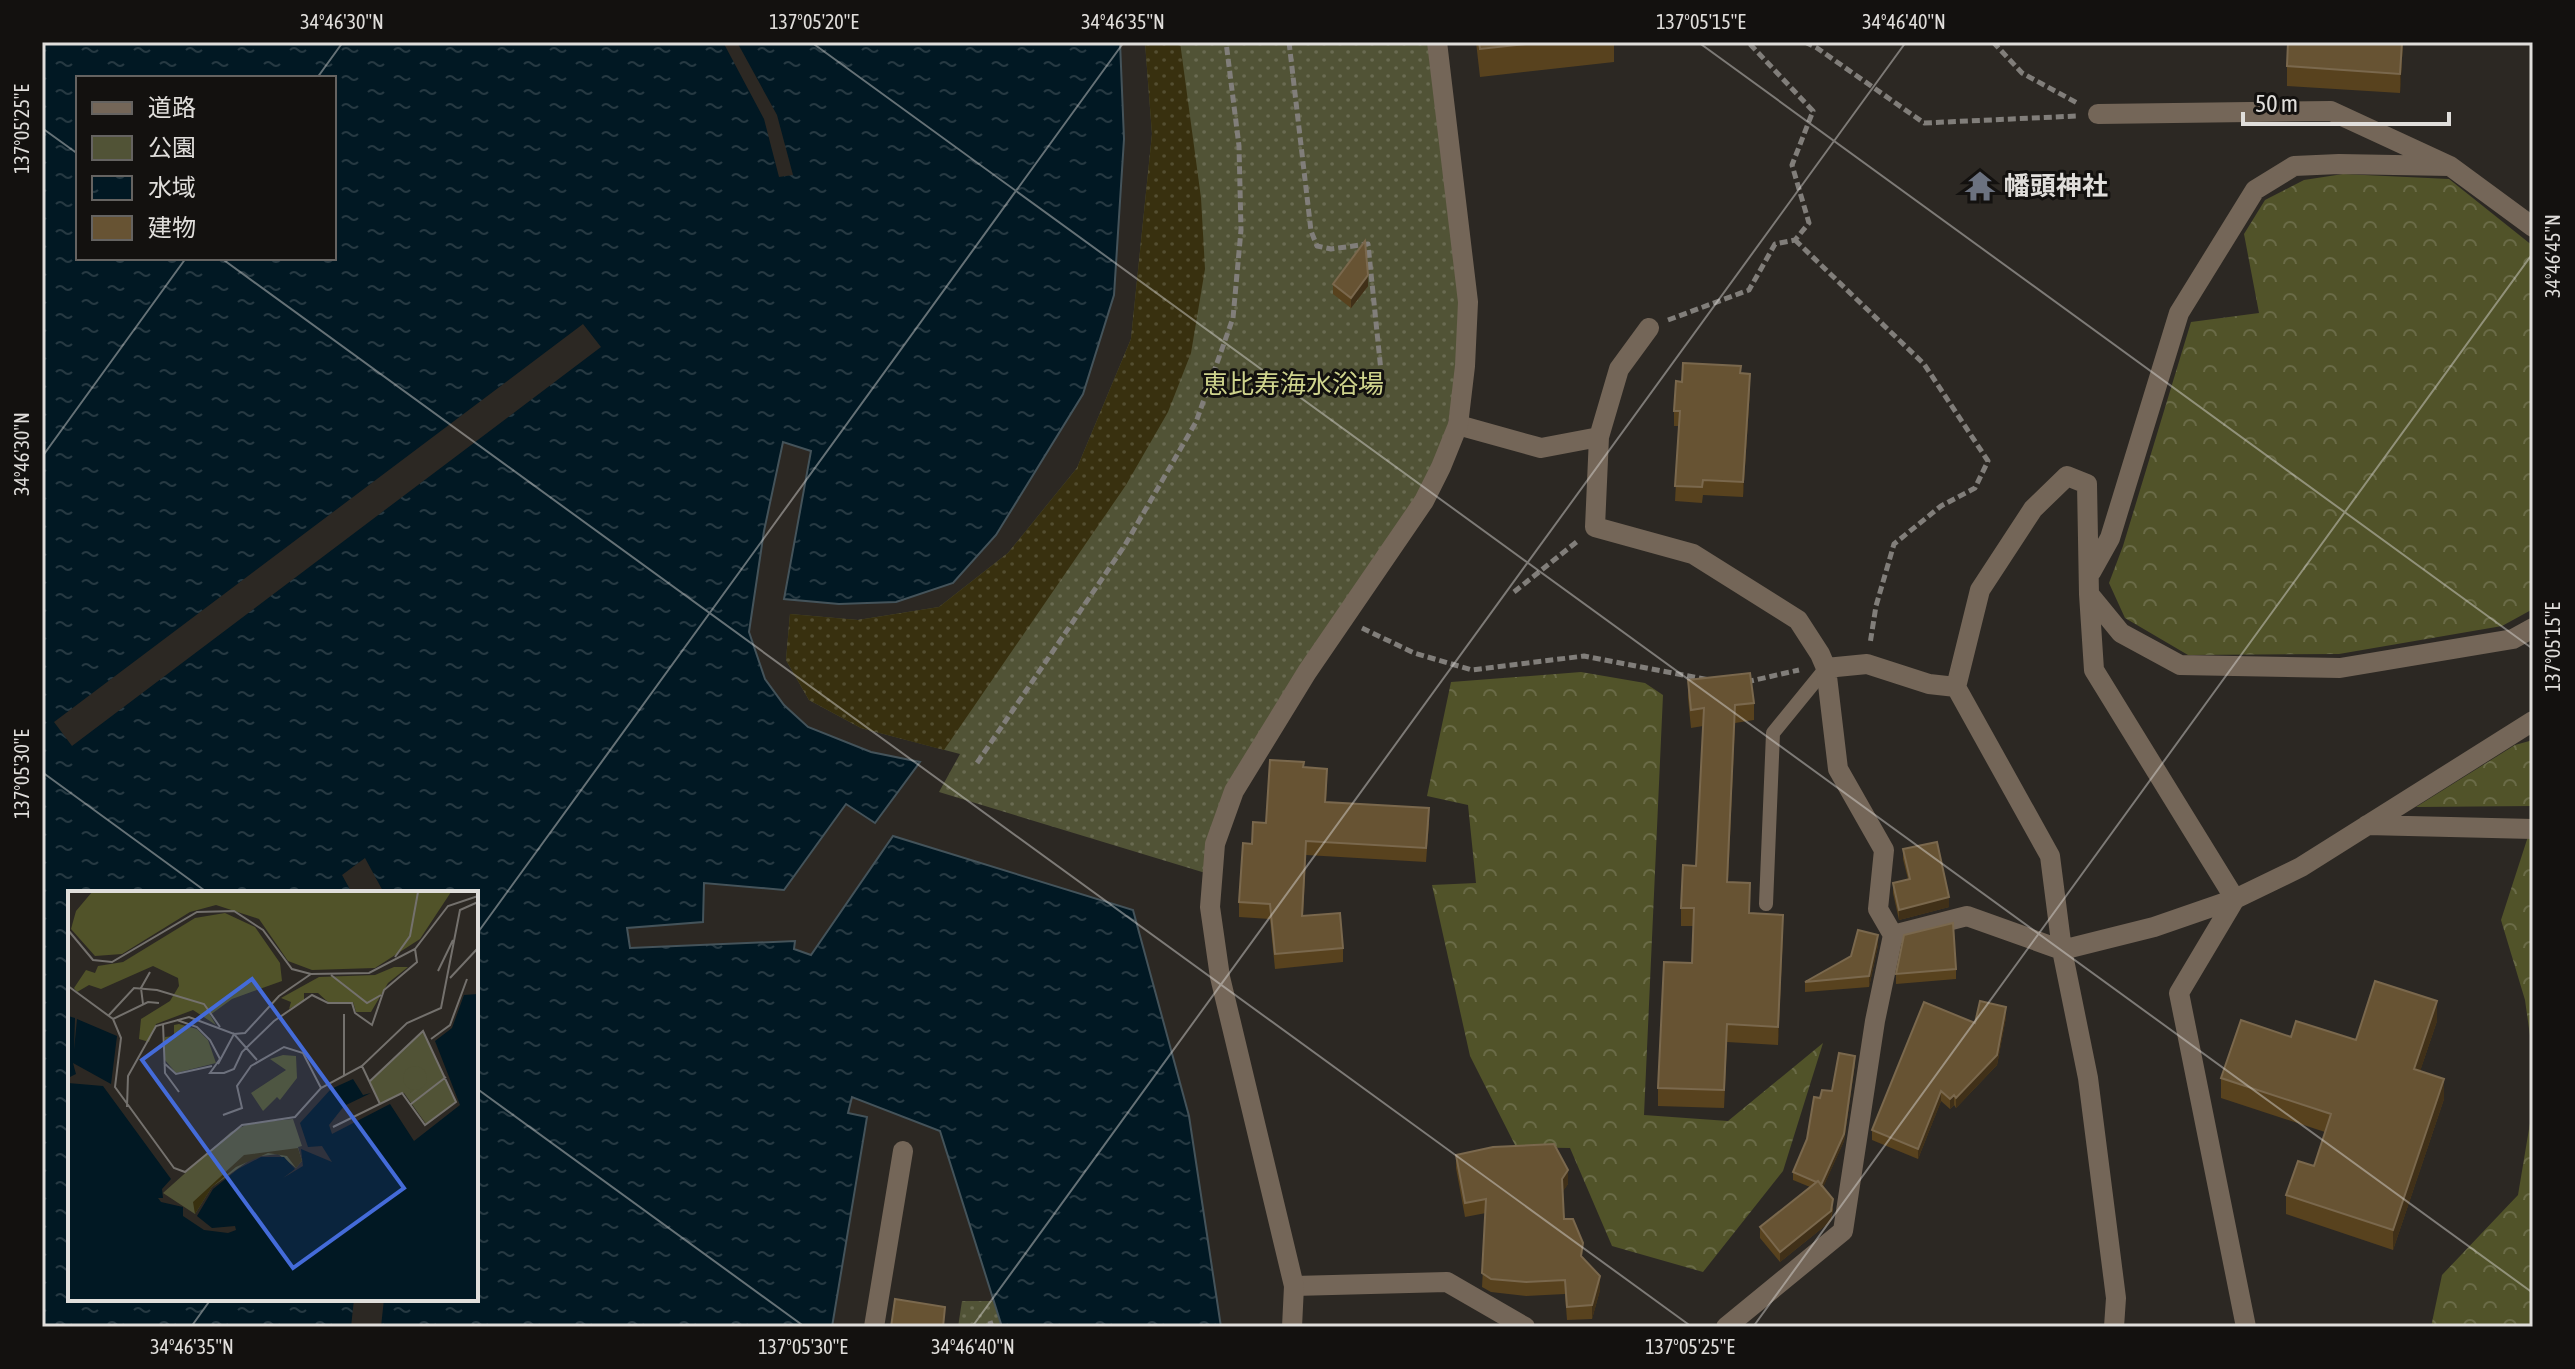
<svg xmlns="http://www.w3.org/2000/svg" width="2575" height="1369" font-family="'Asap Condensed','Noto Sans JP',sans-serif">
<defs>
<pattern id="green-dots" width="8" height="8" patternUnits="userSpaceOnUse" patternTransform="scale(2)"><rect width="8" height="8" fill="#515336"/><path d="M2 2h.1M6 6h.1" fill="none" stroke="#6a6b52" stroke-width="1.8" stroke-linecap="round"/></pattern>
<pattern id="forest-crowns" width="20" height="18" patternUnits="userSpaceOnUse" patternTransform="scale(2)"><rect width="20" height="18" fill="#515329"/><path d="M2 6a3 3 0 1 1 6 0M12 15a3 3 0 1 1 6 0" fill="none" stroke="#6a6b47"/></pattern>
<pattern id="sand-dots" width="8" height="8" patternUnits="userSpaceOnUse" patternTransform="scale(2)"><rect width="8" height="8" fill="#38300f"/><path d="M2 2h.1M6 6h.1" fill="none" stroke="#544e31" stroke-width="1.8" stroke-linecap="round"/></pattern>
<pattern id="water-ripples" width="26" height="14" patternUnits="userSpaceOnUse" patternTransform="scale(2)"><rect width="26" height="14" fill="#011823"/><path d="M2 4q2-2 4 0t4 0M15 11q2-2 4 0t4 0" fill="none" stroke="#263942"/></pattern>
</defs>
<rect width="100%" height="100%" fill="#2c2823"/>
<path fill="url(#green-dots)" d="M1145 42H1437L1468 302 1441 467 1234 791 1212 875 939 792 960 754 861 728 809 700 786 660 790 614 858 620 939 607 1008 553 1077 468 1131 339 1152 134Z
M962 1301H994L1002 1327H958Z"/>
<path fill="url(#forest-crowns)" d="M2343 174 2449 179 2533 246V609L2502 626 2339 654 2188 655 2125 618 2109 583 2123 546 2191 322 2259 313 2244 234 2265 200 2304 180Z
M1581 672 1645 683 1663 695 1644 1115 1728 1121 1823 1043 1783 1171 1703 1272 1612 1246 1570 1148 1516 1147 1470 1056 1432 885 1476 883 1468 805 1427 796 1451 682Z
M2533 740V806L2416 807 2515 745Z
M2533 821V1057L2525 1000 2501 920Z
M2533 1105V1327H2431L2442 1275 2518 1195Z"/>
<path fill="url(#sand-dots)" d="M1145 42H1180L1201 198 1205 269 1191 353 1168 412 1126 485 944 750 861 728 809 700 786 660 790 614 858 620 939 607 1008 553 1077 468 1131 339 1152 134Z"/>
<path fill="url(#water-ripples)" stroke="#44535a" stroke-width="2" fill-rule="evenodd" d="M42 42H1120L1124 139 1114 295 1083 394 996 535 953 583 896 602 839 604 784 599 811 451 783 442 764 531 749 632 765 679 784 705 808 727 871 752 920 762 875 823 846 804 784 890 704 883 703 922 627 928 630 948 795 941 794 949 811 955 893 836 1133 910 1189 1116 1221 1327H1002L940 1131 852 1097 848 1113 867 1117 832 1327H42ZM78 78H334V258H78ZM70 893H476V1299H70Z"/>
<path fill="#2c2823" d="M723 42H737L777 115 793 175 779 177 764 119Z
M583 324 601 347 72 746 54 722Z
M365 858 384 893H352L342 875Z
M354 1299H384L381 1327H351Z"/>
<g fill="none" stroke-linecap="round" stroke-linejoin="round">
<path stroke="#817e7a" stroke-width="5" stroke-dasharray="8 4" stroke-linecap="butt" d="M1289 42 1311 231 1317 246 1331 249 1368 244 1382 381
M1805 42 1817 48 1924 123 2077 116
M1993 42 2022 73 2079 104
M1795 240 1924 364 1988 461 1975 488 1941 506 1894 544 1876 606 1870 644
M1668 320 1749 290 1775 244 1795 240 1809 223 1792 165 1813 111 1748 42
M1514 592 1579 540
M1362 628 1414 653 1472 670 1584 656 1709 680
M1746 682 1799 670
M977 763 1125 545 1196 422 1233 318 1241 230 1239 146 1226 42
M990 1321 992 1327"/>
<path stroke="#746658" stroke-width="14" d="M1766 904 1773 733 1826 668"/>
<path stroke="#746658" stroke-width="20" d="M2098 114 2331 111 2450 166 2533 227
M1649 328 1619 369 1599 437 1595 527 1693 554 1798 620 1820 654 1826 668 1838 769 1884 850 1878 909 1893 935 1875 1021 1843 1231 1726 1327
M1458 425 1541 448 1599 437
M2091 572 2110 538 2179 313 2255 190 2294 166 2339 164 2450 166
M1826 668 1867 664 1929 684 1956 687
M2367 825 2533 829
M1893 935 1967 916 2062 950 2154 927 2235 899 2094 670 2089 594
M1294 1286 1447 1282 1525 1327
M874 1327 903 1151
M2114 1327 2116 1298 2088 1078 2062 950 2050 856 1956 687 1980 590 2033 509 2067 476 2087 484 2089 594 2121 633 2180 665 2340 668 2513 639 2533 628
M2246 1327 2179 993 2235 899 2301 867 2533 721"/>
<path stroke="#746658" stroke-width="20" d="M1292 1327 1294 1286 1220 977 1210 907 1215 844 1234 791 1307 672 1424 501 1441 467 1458 425 1465 366 1468 302 1437 42"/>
</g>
<path fill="#58421e" d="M1476 42H1614V62L1480 77Z
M2403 42 2400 93 2287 86V66Z
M1333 284 1368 286 1351 308 1333 294Z
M1741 373 1750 389 1743 497 1703 495 1702 503 1675 501 1679 426H1674V411L1682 382Z
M1688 680 1754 703V720L1735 723 1728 882 1750 913 1783 933 1778 1045 1727 1042 1724 1108 1658 1106V1088L1692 963 1693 926H1681V908L1696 866 1703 726 1691 728 1688 698Z
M1303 767 1327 783 1326 802 1429 823 1426 862 1306 855 1303 916 1343 948V962L1275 969 1270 919 1239 917V902L1252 844Z
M1903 849 1949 907 1899 920 1893 893V883L1908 879 1903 859Z
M1878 945 1869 987 1805 992V982L1851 956Z
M1956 969V979L1896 984V974Z
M2006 1017 1997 1065 1956 1108 1954 1105 1950 1109 1941 1101 1918 1159 1872 1140V1130L1975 1023Z
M2437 1021 2420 1071 2444 1099 2393 1250 2286 1214V1195L2314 1166 2325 1132 2221 1098V1078L2291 1037 2356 1040Z
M1855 1063 1844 1141 1823 1187 1833 1209 1831 1221 1780 1262 1760 1238V1227L1810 1187 1793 1180V1172L1807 1139 1820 1098 1832 1091Z
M1456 1155 1568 1184 1562 1192 1564 1219 1582 1258 1600 1290 1592 1319 1567 1320 1565 1294 1526 1296 1491 1292 1482 1287 1486 1213 1465 1217 1456 1168Z"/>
<path fill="#403018" d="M2402 42H2403L2400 93V74Z
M1368 275V286L1351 308V298Z
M1750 374V389L1743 497V482Z
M1735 705V723L1727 900V882Z
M1949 897V907L1899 920V910Z
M1783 915V933L1778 1045V1027Z
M1878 935V945L1869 987V976Z
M2437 1001V1021L2414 1089V1069Z
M2006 1007V1017L1997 1065 1956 1108V1098Z
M1855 1056V1063L1844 1141 1821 1192V1185Z
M2444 1079V1099L2393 1250V1230Z
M1941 1091V1101L1918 1159V1149Z
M1954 1095V1105L1950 1109V1099Z
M1568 1170V1184L1562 1193V1179Z
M1833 1199 1831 1221 1780 1262V1252Z
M1600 1276V1290L1592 1319V1305Z"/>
<path fill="#675333" stroke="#7a684d" stroke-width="2" d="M1479 42H1544L1480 49Z
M2288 42H2402L2400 74 2287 66Z
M1365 241 1368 275 1351 298 1333 284Z
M1683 363 1741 366 1740 373 1750 374 1743 482 1703 480 1702 487 1675 486 1680 411H1674L1676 381 1682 382Z
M1750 673 1754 703 1735 705 1727 882 1750 883 1749 913 1783 915 1778 1027 1727 1024 1724 1090 1658 1088 1664 962 1692 963 1694 908H1681L1683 865 1696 866 1704 708 1691 710 1688 680Z
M1270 760 1304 762 1303 767 1327 769 1325 802 1429 808 1426 848 1306 841 1302 916 1340 913 1343 948 1275 954 1270 904 1239 902 1243 843 1252 844 1253 822 1266 823Z
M1937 842 1949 897 1899 910 1893 883 1910 879 1903 849Z
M1953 923 1956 969 1896 974 1904 935Z
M1858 930 1878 935 1869 976 1805 982 1851 956Z
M2375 981 2437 1001 2414 1069 2444 1079 2393 1230 2286 1195 2298 1161 2314 1166 2331 1114 2221 1078 2241 1020 2291 1037 2296 1021 2356 1040Z
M1980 1001 2006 1007 1997 1055 1956 1098 1954 1095 1950 1099 1941 1091 1918 1149 1872 1130 1924 1002 1975 1023Z
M1839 1053 1855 1056 1844 1134 1821 1185 1818 1181 1816 1182 1793 1172 1807 1139 1814 1097 1820 1098 1822 1090 1832 1091Z
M1554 1144 1568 1170 1562 1179 1564 1219H1573L1583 1243 1581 1256 1600 1276 1592 1305 1567 1307 1565 1280 1526 1282 1491 1279 1482 1273 1486 1199 1465 1203 1456 1155 1493 1147Z
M1818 1181 1833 1199 1831 1211 1780 1252 1760 1227Z
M895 1299 945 1307 943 1327H891Z"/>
<path fill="none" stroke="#e0dedb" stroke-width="2" stroke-opacity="0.45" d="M811 42 2533 1293M1698 42 2533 649M317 78 343 42M42 128 78 154M221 258 1692 1327M42 457 186 258M42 772 208 893M476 935 1124 42M476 1088 805 1327M191 1327 211 1299M972 1327 1906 42M1753 1327 2533 253"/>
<defs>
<g id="temple-bare" transform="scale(2.4)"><path d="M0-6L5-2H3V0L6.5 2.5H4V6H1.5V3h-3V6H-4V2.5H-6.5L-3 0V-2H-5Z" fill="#6b7280" stroke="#13110f" stroke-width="2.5" paint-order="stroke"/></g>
</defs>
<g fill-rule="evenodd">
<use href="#temple-bare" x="1980" y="186"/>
</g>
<g text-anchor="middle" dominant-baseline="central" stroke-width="6" stroke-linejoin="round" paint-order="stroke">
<g font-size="26" font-weight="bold" fill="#e0dedb" stroke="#13110f" text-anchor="start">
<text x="2004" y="186">幡頭神社</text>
</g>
<g font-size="26" fill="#cfd48d" stroke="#13110f">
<text x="1293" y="384">恵比寿海水浴場</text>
</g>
</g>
<g transform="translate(68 891)">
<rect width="410" height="410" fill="#2c2823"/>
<path d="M355 140 388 211 358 233 336 202 312 213 301 191ZM225 228 234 255 230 256 234 270 228 277 210 263 186 266 144 296 127 323 95 302 163 241 182 232Z" fill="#515336"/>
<path d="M24 1H383L352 48 307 77 244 79 220 70 191 28 148 14 122 21 54 63 27 65 3 38 8 20ZM157 22 187 36 212 72 214 90 164 108 142 124 148 134 125 119 88 133 81 151 71 148 73 128 102 110 111 95 110 87 85 75 33 98 21 94 9 101 6 97 18 79 27 82 30 75 55 71 127 27ZM326 76H340L320 92 303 121H288L285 111H260L250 102H236V110L221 118 223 111 213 107 251 86 307 84ZM111 133 129 138 140 149 148 172 108 182 96 168 97 146 106 145V134ZM215 164 228 165 229 187 212 209 209 206 195 220 183 202 218 179 202 168Z" fill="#515329"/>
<path d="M230 257 234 270 228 277 219 265 200 262 168 276 144 296 127 323 125 311 176 264Z" fill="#38300f"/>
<path d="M335 187a12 12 0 1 1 24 0a12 12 0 1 1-24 0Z" fill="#515336"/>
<path d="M410 103V409H0V192L35 195 103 288 94 298 95 307H90L93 311 115 316V325L136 339 160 342 168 339 167 335 144 337 129 325 145 298 170 278 193 266H216L227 278 215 287 235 275 233 258 264 271 254 255 240 256 232 232 263 198 285 188 295 204 303 202 276 215 261 234 264 243 322 213 346 250 392 214 367 150 384 137 396 104ZM0 125 7 127 6 159 9 128 49 145 43 193 5 172 8 183 0 187Z" fill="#011823"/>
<path fill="none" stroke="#74716d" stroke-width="2" d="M0 39 25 69 44 71 129 21 166 20 195 39 224 78 243 83 301 82 347 58 380 15 410 5M327 66 342 45 350 1M370 80 385 49M263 84 299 112 313 104M382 87 410 57M0 95 45 128 53 147 47 196 106 277 117 281 174 234 227 226 253 197 294 175 339 132 373 117 392 19 410 11M75 113 73 97 82 81M41 124 66 97 89 99 136 113 152 136M45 128 80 111 91 112M109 129 129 136 142 149 152 168 142 182H156L166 178 174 161 206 130 244 104 260 112H284L287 122 304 134 316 99 349 71 347 58M95 133 97 182 111 201M363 148 382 134 399 88M96 172 108 183 144 175M150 173 166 143 189 169M294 175 312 213M276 184V123M343 213 378 186M59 216 60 185 88 135 121 126 166 143 177 142 211 105 243 83M155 224 174 217 169 195 183 175 216 156 235 162 253 197M265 236 334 202 357 234 388 211 355 140 301 191"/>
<path fill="#446bd9" fill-opacity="0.15" stroke="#446bd9" stroke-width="4" d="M184 88 336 297 225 377 74 169Z"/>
<rect width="410" height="410" fill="none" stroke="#e0dedb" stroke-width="4"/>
</g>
<rect width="2575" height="1369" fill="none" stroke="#13110f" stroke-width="88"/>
<rect x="76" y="76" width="260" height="184" fill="#13110f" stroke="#656361" stroke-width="2"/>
<rect x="92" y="102" width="40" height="12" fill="#746658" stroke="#656361" stroke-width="2"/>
<text x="148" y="116" font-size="24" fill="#e0dedb">道路</text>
<rect x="92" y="136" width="40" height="24" fill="#515336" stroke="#656361" stroke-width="2"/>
<text x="148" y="156" font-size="24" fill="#e0dedb">公園</text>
<rect x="92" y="176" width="40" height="24" fill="url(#water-ripples)" stroke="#656361" stroke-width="2"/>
<text x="148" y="196" font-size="24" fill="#e0dedb">水域</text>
<rect x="92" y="216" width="40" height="24" fill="#675333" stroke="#656361" stroke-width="2"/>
<text x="148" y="236" font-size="24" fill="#e0dedb">建物</text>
<path d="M2243 112v12h206v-12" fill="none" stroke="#e0dedb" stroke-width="4"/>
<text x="2255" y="112" font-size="24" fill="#e0dedb" stroke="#13110f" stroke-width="6" paint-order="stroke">50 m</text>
<rect x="44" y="44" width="2487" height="1281" fill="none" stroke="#e0dedb" stroke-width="3"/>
<g font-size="20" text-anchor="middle" fill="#e0dedb">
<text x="342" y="29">34°46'30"N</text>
<text x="814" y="29">137°05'20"E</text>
<text x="1123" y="29">34°46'35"N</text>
<text x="1701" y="29">137°05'15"E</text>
<text x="1904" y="29">34°46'40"N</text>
<text transform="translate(22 129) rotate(-90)" y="7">137°05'25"E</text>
<text transform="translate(2553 256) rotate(-90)" y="7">34°46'45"N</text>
<text transform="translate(22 454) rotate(-90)" y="7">34°46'30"N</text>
<text transform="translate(2553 647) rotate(-90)" y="7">137°05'15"E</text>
<text transform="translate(22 774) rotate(-90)" y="7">137°05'30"E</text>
<text x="192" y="1354">34°46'35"N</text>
<text x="803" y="1354">137°05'30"E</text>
<text x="973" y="1354">34°46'40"N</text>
<text x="1690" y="1354">137°05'25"E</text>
</g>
</svg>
